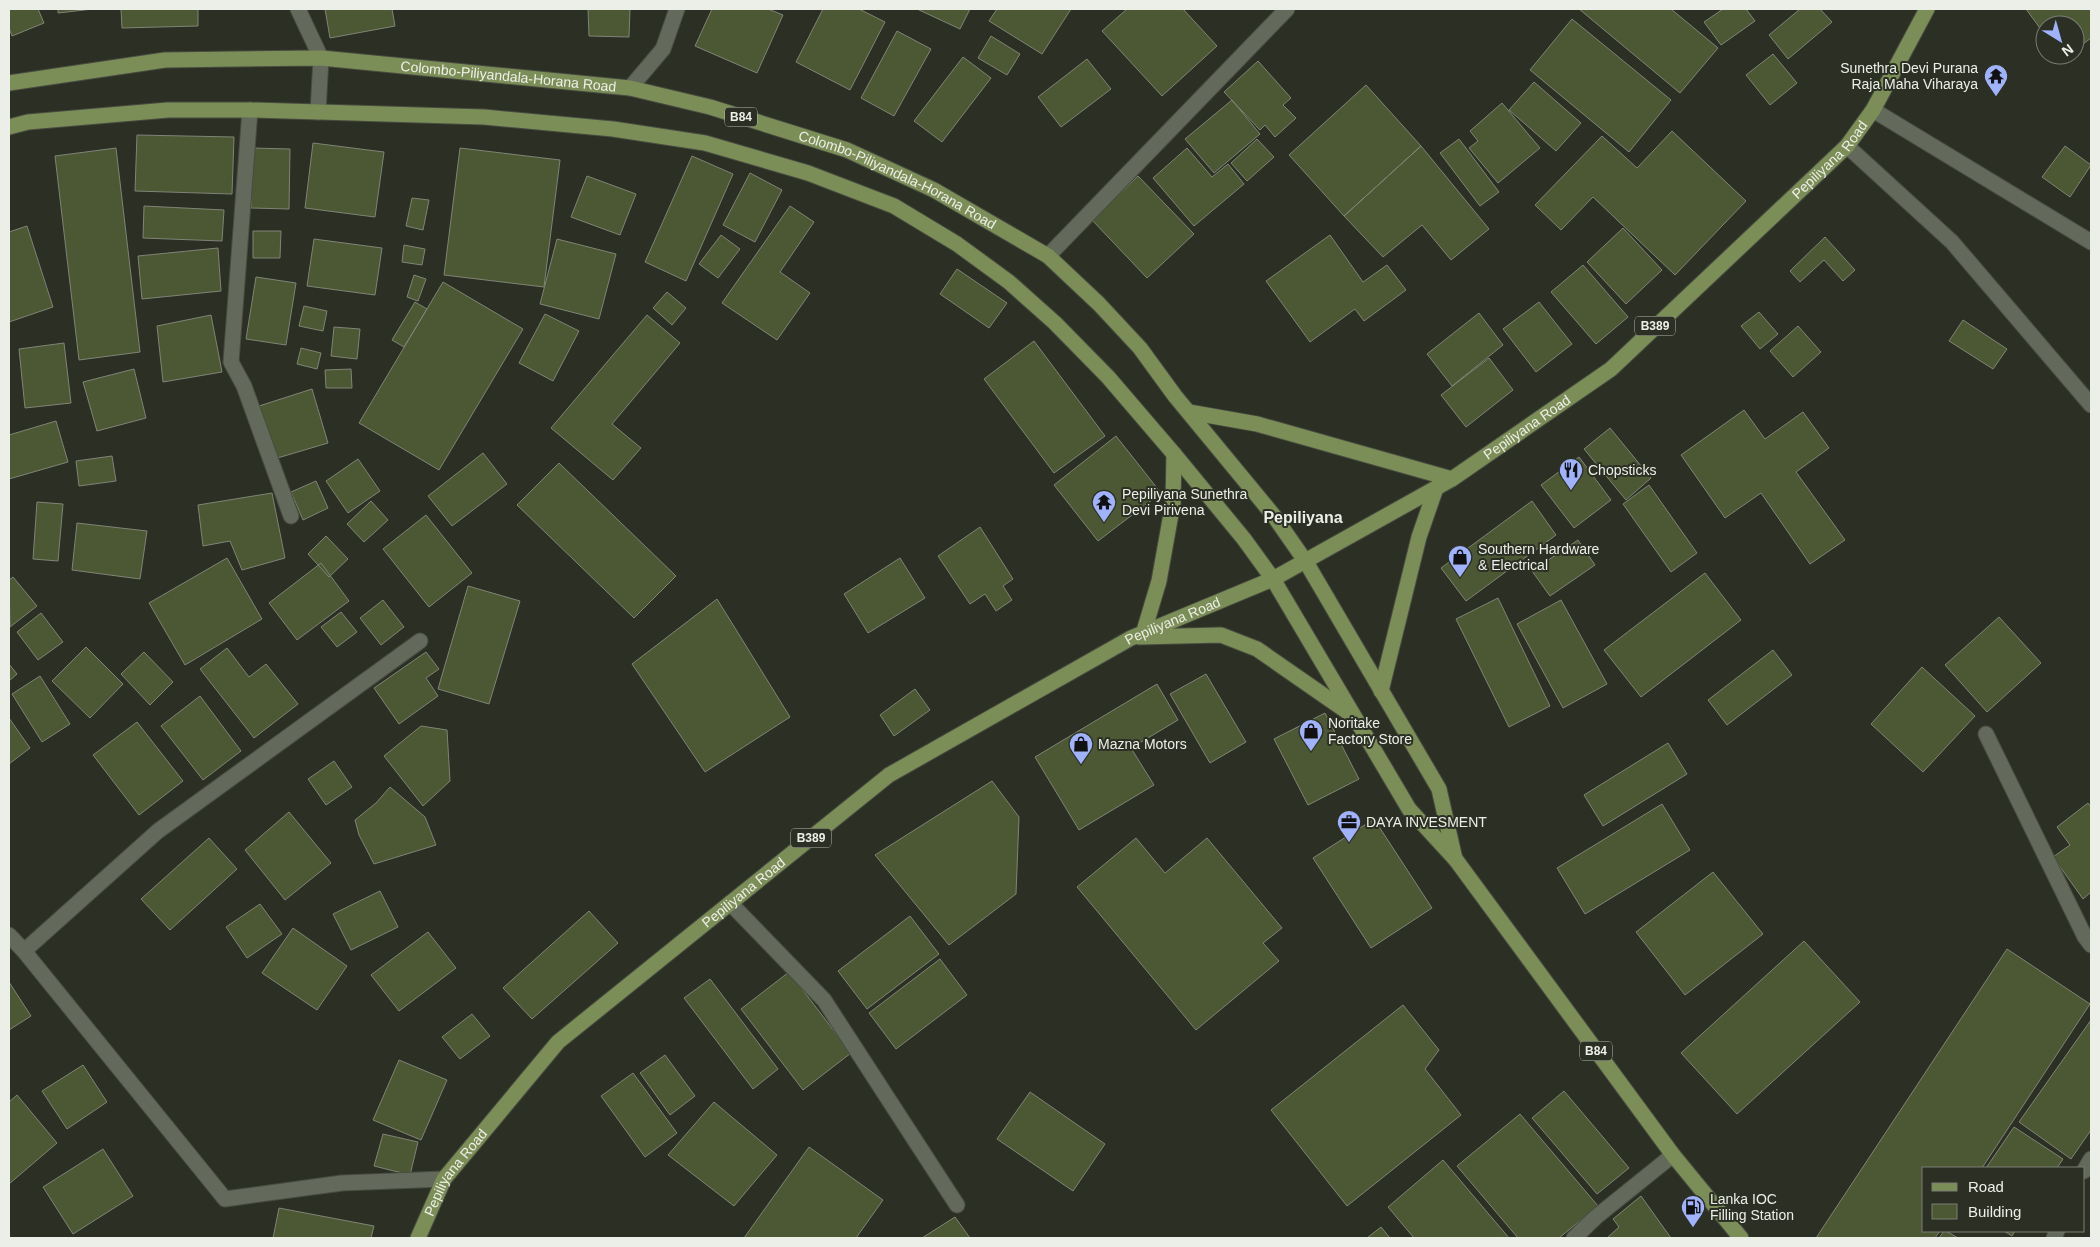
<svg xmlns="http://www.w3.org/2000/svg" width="2100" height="1247" font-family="Arial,sans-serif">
<rect width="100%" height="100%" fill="#2c3024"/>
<path fill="#4c5834" stroke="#7f8476" d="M9 9H38L44 23 12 36 9 28Z
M58 9H93L58 13Z
M121 9H198V26L122 28Z
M325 9H392L395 26 330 38Z
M588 9H630L629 37 589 36Z
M712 9H768L783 15 757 73 695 46Z
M823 9H859L885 22 850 90 796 62Z
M917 9H970L960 29Z
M997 9H1071L1042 54 989 21Z
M1127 9H1183L1217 46 1162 96 1102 31Z
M1579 9H1671L1718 48 1680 93Z
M1723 9H1746L1755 21 1721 45 1704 22Z
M1800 9H1820L1832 22 1788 59 1769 35Z
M2026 9H2091V38L2075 50V25H2045V35Z
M1572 19 1671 100 1629 152 1530 70Z
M897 31 931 49 894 116 861 98Z
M991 36 1020 54 1007 75 978 58Z
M1773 54 1797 83 1770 105 1746 75Z
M963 57 991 78 942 142 914 121Z
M1087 59 1111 89 1061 127 1038 97Z
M1258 61 1291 98 1283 105 1296 118 1275 137 1265 125 1260 130 1224 92Z
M1534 82 1581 123 1556 151 1509 110Z
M1366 85 1421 146 1344 216 1289 155Z
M1232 100 1260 134 1214 173 1185 139Z
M1502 103 1540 148 1498 183 1469 148 1478 141 1470 131Z
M1672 131 1746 201 1675 275 1593 197 1561 230 1535 205 1602 136 1637 168Z
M137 135 234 137 232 194 135 191Z
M1257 139 1274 157 1247 181 1231 163Z
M1459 139 1499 192 1480 206 1440 153Z
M313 143 384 152 375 217 305 208Z
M1421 146 1489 229 1451 260 1422 225 1383 257 1344 216Z
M2065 146 2091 165 2070 197 2042 177Z
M116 148 140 352 79 360 55 156Z
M252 148 290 149 289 209 251 208Z
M460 148 560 160 544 287 444 275Z
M1187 148 1212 177 1228 164 1244 184 1194 226 1153 178Z
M692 156 733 174 686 281 645 262Z
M750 173 782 190 755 242 723 225Z
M587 176 636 194 620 235 571 217Z
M1138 176 1194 234 1147 278 1092 220Z
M412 198 429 200 423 230 406 226Z
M144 206 224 210 222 241 143 238Z
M790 206 814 222 780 272 810 293 777 340 722 303Z
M27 226 53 307 9 322V232Z
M1623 228 1662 270 1626 304 1587 262Z
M253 231H281L280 258H253Z
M721 235 740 249 718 278 699 264Z
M1330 235 1363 282 1387 265 1406 290 1364 321 1355 309 1310 342 1266 281Z
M1825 237 1855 270 1843 281 1824 260 1800 282 1790 271Z
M314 239 382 248 375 295 307 286Z
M557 239 616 254 599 319 540 304Z
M404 245 425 249 422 265 402 262Z
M218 248 221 291 142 299 138 256Z
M1583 265 1628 317 1596 344 1551 292Z
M957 269 1007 303 989 328 940 294Z
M414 275 426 279 418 301 407 297Z
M256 277 296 283 286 345 246 339Z
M443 282 523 329 439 470 359 423Z
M667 292 686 308 672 325 653 308Z
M415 302 427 309 404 347 392 340Z
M1539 302 1572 344 1536 372 1503 329Z
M304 306 327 311 323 331 299 326Z
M1759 312 1778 334 1760 349 1741 326Z
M1479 313 1503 345 1452 386 1427 354Z
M545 314 579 331 553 381 519 363Z
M211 315 222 372 163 382 157 326Z
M647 315 680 343 612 424 641 448 613 480 551 428Z
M1963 320 2007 349 1993 369 1949 341Z
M1798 326 1821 352 1793 377 1770 351Z
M334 327 360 329 357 359 331 356Z
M1034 341 1105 436 1054 473 984 379Z
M64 343 71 403 25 408 19 349Z
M301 348 321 353 317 369 297 364Z
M1489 358 1513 390 1466 427 1441 395Z
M134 369 146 418 97 431 83 382Z
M351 369 352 388H326L325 370Z
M312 389 328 443 274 459 259 406Z
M1744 410 1765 439 1803 412 1829 448 1796 472 1845 540 1810 564 1761 493 1725 518 1681 455Z
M56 421 68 462 9 479V435Z
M1610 428 1651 478 1626 500 1584 449Z
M1116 436 1161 493 1098 541 1054 485Z
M483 453 507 484 452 526 428 496Z
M112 456 116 481 79 486 76 461Z
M1579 457 1611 500 1574 528 1541 485Z
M358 459 380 491 348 513 326 481Z
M559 463 676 576 634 618 517 505Z
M316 481 328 508 303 520 291 492Z
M1649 485 1697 553 1671 572 1623 504Z
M272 493 285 558 242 570 230 541 203 546 198 505Z
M371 501 388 520 364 542 347 524Z
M1532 501 1556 535 1466 601 1441 568Z
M37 502 63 504 58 561 33 559Z
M426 515 472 573 429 607 383 549Z
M77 523 147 531 140 579 72 570Z
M980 527 1013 579 1003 586 1012 600 996 611 985 594 970 604 938 556Z
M326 536 348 559 329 577 308 554Z
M1578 540 1595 565 1550 596 1532 571Z
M227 558 262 619 185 665 149 603Z
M900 558 925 598 868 633 844 594Z
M321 563 349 601 297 640 269 603Z
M1705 573 1741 620 1641 697 1604 650Z
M13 577 37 606 10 627 9 580Z
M468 586 520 601 489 704 438 689Z
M1498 598 1550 706 1509 727 1456 619Z
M717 599 790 717 705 772 632 664Z
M383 600 404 627 381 645 360 618Z
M1561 600 1607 684 1563 708 1517 624Z
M341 612 357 632 337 647 321 627Z
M41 613 63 642 38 660 17 632Z
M1999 617 2041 663 1987 712 1945 665Z
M86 647 123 684 90 718 52 681Z
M227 648 249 677 266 664 298 704 254 738 200 669Z
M1773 650 1792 675 1727 725 1708 700Z
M144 652 173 682 150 705 121 674Z
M426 652 439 669 426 678 438 696 399 724 374 688Z
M9 664 17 674 9 681Z
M1922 667 1975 716 1923 772 1871 724Z
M1206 674 1246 742 1210 763 1170 694Z
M40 676 70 724 42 742 12 694Z
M1157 684 1178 720 1131 748 1154 785 1079 830 1035 757Z
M915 689 930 710 894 736 880 715Z
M200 696 241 751 203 780 161 726Z
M1325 713 1359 779 1308 805 1274 739Z
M9 718 30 748 9 764Z
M137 722 183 781 139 815 93 755Z
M421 726 447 730 450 781 423 806 384 756Z
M1668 743 1687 774 1603 826 1584 795Z
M334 761 352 787 326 805 308 779Z
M992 781 1019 817 1016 894 949 945 875 855Z
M390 787 425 817 436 845 374 864 359 835 355 820 376 803Z
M2088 803 2091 807V892L2083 899 2053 857 2070 845 2057 827Z
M1662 804 1690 850 1585 914 1557 868Z
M289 812 331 863 285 900 245 850Z
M1374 819 1432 908 1371 948 1313 858Z
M209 838 237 869 170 930 141 899Z
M1136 838 1165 873 1207 838 1282 928 1263 943 1279 961 1196 1030 1077 887Z
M1713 872 1763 934 1685 995 1636 932Z
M380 891 398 927 351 950 333 914Z
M260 904 282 934 247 958 226 927Z
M589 911 618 943 532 1019 503 988Z
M910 916 939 954 867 1009 838 971Z
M293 928 347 966 317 1010 262 973Z
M428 932 456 968 399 1011 371 975Z
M1804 941 1860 1002 1737 1114 1681 1053Z
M2007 949 2090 1004 1982 1168H1924V1231H1940L1935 1238H1816Z
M940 959 967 995 896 1049 869 1013Z
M789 972 851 1053 803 1090 741 1009Z
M710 979 778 1069 753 1089 684 998Z
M9 982 31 1016 9 1030Z
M1403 1005 1439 1050 1425 1069 1461 1115 1347 1206 1271 1110Z
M472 1014 490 1036 460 1059 442 1037Z
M2091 1020V1130L2071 1159 2019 1122Z
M665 1055 695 1096 670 1115 640 1073Z
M399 1060 447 1080 421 1140 373 1120Z
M83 1065 107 1102 67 1129 42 1091Z
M633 1073 677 1133 645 1157 601 1096Z
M1564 1091 1629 1168 1597 1194 1532 1118Z
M1030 1092 1105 1144 1073 1191 997 1139Z
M17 1095 57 1143 9 1184V1102Z
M714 1102 777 1155 734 1206 668 1155Z
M1520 1114 1598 1206 1559 1238H1518L1457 1166Z
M2014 1127 2063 1159 2057 1168H1986Z
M383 1134 418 1142 410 1175 374 1166Z
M809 1147 883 1200 856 1238H744Z
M103 1149 133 1196 73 1234 43 1187Z
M1443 1160 1509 1238H1414L1388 1207Z
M1641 1196 1671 1238H1607L1619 1227 1613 1219Z
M279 1208 374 1226 371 1238H273Z
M955 1217 970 1238H922Z
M1381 1227 1390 1238H1367Z
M1944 1231H1946L1958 1238H1939Z
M2004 1231H2015L2012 1236Z"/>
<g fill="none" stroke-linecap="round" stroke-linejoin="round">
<g stroke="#484c41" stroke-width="17">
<path id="minor" d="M298 9 321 58 318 112
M630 88 663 49 677 9
M250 110 231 362 244 386 291 516
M1873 110 2091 242
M1847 146 1952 242 2091 405
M1048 256 1287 9
M1986 734 2085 937 2091 945
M730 903 824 1000 957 1205
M9 935 24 951 225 1199 342 1183 444 1179
M24 951 158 831 420 641
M2084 1171 2091 1159
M1574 1238 1596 1217 1673 1155
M2054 1238 2057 1231"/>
</g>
<g stroke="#484c41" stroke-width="17">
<g id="major">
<path id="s1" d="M9 83 165 60 321 58 630 88 710 107 847 150 934 190 1048 256 1099 304 1140 348 1175 396 1274 516 1306 562 1439 789 1455 859"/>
<path d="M9 127 28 122 168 110H250L484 117 613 129 705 143 808 173 894 206 957 244 1009 282 1055 323 1108 377 1174 454 1244 539 1273 579 1409 809 1456 860 1673 1155 1741 1238"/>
<path d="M1189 412 1257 424 1452 479"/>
<path d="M1144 631 1159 581 1173 503 1174 454"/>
<path d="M1139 637 1221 635 1257 649 1352 715"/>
<path d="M1381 691 1419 537 1436 488"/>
<path id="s2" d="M418 1238 444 1179 558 1042 889 775 1131 638 1273 579 1452 479 1611 369 1847 146 1873 110 1927 9"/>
</g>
</g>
<use href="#minor" stroke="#63695b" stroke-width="15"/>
<use href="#major" stroke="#7c8e57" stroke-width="15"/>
</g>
<defs>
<g id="temple-pin" transform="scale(1.25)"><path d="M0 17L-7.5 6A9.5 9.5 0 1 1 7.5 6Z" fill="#a1b2fd" stroke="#2c3024"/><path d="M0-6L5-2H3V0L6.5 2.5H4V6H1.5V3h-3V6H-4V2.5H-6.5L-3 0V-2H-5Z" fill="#111"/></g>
<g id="restaurant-pin" transform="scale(1.25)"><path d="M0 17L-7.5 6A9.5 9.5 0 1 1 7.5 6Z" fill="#a1b2fd" stroke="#2c3024"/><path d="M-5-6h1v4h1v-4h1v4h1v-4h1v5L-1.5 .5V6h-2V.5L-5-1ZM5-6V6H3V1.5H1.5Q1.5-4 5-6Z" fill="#111"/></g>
<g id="shop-pin" transform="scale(1.25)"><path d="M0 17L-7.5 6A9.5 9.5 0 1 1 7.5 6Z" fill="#a1b2fd" stroke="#2c3024"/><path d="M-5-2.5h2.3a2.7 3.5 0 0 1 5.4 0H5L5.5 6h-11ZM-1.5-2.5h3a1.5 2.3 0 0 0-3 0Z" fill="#111"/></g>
<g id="office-pin" transform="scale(1.25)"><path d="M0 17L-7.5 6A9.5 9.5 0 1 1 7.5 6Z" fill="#a1b2fd" stroke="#2c3024"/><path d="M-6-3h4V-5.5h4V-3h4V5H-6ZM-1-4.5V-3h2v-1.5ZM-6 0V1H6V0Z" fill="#111"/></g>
<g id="fuel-pin" transform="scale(1.25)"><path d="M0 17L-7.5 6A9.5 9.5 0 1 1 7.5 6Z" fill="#a1b2fd" stroke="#2c3024"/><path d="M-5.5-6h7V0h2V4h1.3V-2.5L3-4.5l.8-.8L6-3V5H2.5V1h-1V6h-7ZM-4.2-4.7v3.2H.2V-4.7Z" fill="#111"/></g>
</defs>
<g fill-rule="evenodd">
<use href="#temple-pin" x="1996" y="76"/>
<use href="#restaurant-pin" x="1571" y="470"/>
<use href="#temple-pin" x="1104" y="502"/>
<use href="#shop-pin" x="1460" y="557"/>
<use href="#shop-pin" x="1311" y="731"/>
<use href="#shop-pin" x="1081" y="744"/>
<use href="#office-pin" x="1349" y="822"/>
<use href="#fuel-pin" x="1693" y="1207"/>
</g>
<g text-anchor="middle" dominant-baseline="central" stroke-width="4" stroke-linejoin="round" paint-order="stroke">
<g fill="#2c3024" stroke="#b2b6ac" stroke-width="1">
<rect x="725" y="107.5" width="32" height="19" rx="4"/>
<rect x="1635" y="316.5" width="40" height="19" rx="4"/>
<rect x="791" y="828.5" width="40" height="19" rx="4"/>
<rect x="1580" y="1041.5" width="32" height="19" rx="4"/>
</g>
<g font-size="12" font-weight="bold" fill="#ecefe7">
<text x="741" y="117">B84</text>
<text x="1655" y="326">B389</text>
<text x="811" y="838">B389</text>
<text x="1596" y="1051">B84</text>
</g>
<g font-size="14" fill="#ecefe7" stroke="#2c3024" text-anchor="start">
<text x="1978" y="68" text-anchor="end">Sunethra Devi Purana<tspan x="1978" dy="16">Raja Maha Viharaya</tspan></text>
<text x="1588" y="470">Chopsticks</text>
<text x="1122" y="494">Pepiliyana Sunethra<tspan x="1122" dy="16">Devi Pirivena</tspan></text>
<text x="1478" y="549">Southern Hardware<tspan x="1478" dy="16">&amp; Electrical</tspan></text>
<text x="1328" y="723">Noritake<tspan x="1328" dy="16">Factory Store</tspan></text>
<text x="1098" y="744">Mazna Motors</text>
<text x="1366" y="822">DAYA INVESMENT</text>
<text x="1710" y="1199">Lanka IOC<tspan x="1710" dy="16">Filling Station</tspan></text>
</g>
<g font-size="14" fill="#ecefe7" stroke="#2c3024">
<text stroke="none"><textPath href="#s1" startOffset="502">Colombo-Piliyandala-Horana Road</textPath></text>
<text stroke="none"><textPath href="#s2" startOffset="1801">Pepiliyana Road</textPath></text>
<text stroke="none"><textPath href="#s1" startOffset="908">Colombo-Piliyandala-Horana Road</textPath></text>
<text stroke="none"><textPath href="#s2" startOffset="1396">Pepiliyana Road</textPath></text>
<text stroke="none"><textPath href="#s2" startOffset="991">Pepiliyana Road</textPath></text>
<text stroke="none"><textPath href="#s2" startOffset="481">Pepiliyana Road</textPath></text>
<text stroke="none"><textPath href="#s2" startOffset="76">Pepiliyana Road</textPath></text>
</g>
<g font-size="16" font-weight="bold" fill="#ecefe7" stroke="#2c3024">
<text x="1303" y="517">Pepiliyana</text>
</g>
</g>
<rect width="2100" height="1247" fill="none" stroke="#ecefe7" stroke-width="20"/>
<rect x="1922" y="1167" width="162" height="65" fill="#2c3024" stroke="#797c72"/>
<rect x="1932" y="1183" width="25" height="8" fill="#7c8e57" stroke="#797c72"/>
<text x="1968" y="1192" font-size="15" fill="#ecefe7">Road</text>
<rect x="1932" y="1204" width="25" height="15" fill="#4c5834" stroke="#797c72"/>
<text x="1968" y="1217" font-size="15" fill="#ecefe7">Building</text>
<g transform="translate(2060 40) rotate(143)"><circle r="24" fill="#2c3024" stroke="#797c72"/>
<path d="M0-4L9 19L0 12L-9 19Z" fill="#a1b2fd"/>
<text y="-8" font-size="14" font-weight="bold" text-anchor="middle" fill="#ecefe7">N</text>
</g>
</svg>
